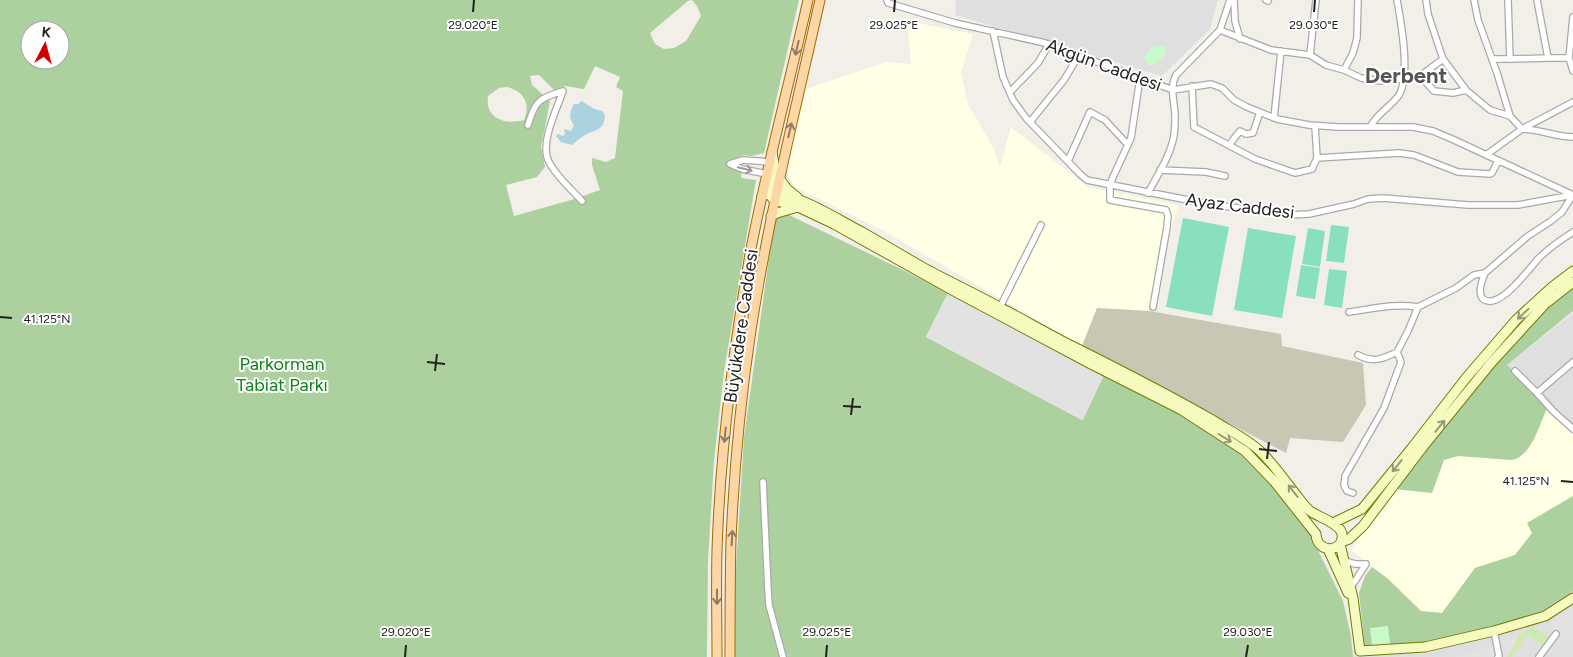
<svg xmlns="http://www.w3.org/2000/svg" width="1573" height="657" font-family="Figtree,sans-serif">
<rect width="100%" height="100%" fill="#f2efe9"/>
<path fill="#e0dfdf" d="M956 0H1218L1210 29 1162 76 955 15Z
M1573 313V432L1547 408 1536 394 1507 365Z
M1573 591V657H1353V650L1540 612Z"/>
<path fill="#ffffe5" d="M907 21 973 34 961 73 968 104 994 149 1000 167 1011 127 1088 187 1178 205 1149 311 1097 308 1082 346 884 231 795 187 786 171 806 89 886 62 911 64Z
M1547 408 1573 432V496L1527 523 1532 533 1515 555 1475 568 1442 613 1421 611 1387 578 1352 551 1365 527 1395 489 1432 493 1444 460 1458 456 1512 460 1518 459 1528 451Z"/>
<path fill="#c7c7b4" d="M1097 308 1149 311 1281 334 1282 346 1363 363 1366 405 1343 442 1290 438 1286 453 1082 346Z"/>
<path fill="#cdebb0" d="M1533 627 1549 637 1543 646 1528 635 1512 657H1507L1512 649 1519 634Z"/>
<path fill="#add19e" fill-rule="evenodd" d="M0 0H799L764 153 751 156 743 155 741 178 756 180 724 372 714 461 708 561 707 657H0ZM692 0 697 6 701 16 686 41 674 48 664 49 655 44 650 33 688 1ZM30 30H60V60H30ZM595 66 620 77 616 87 623 91 615 158 606 162 592 158V165L600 190 571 200 514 216 506 185 537 177 545 167 541 147 550 101 532 85 530 76 539 75 555 91 565 86 584 89ZM507 87C524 91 531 104 524 120 505 125 485 119 488 96L499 88Z
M787 214 907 272 948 293 926 337 1082 420 1105 373 1159 398 1245 451 1308 530 1343 601 1351 636 1353 657H735V584L744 437 771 244 776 219Z
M1573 286V311L1507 365 1536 394 1547 408C1539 426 1532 455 1512 460L1458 456 1444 460 1432 493 1395 489 1435 433 1500 358 1547 309Z
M1573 496V591L1540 612 1493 628 1429 644 1365 648 1359 593 1365 576 1372 567 1387 578 1421 611 1442 613 1475 568 1515 555 1532 533 1527 523Z"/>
<path fill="#c8facc" d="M1160 46H1166C1165 56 1161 62 1151 65L1146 63 1144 57C1148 49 1152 47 1160 46Z
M1388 626 1390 644 1372 646 1370 628Z"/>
<path fill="#88e0be" d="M1183 218 1229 227 1212 316 1166 307Z
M1331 225 1349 227 1344 263 1326 261Z
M1248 228 1296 236 1282 318 1234 310Z
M1308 228 1325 231 1320 267 1302 264Z
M1301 265 1320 268 1315 299 1296 296Z
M1329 269 1347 271 1342 308 1324 305Z"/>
<path fill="#e2e2e2" d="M948 293 1105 373 1083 420 926 337Z
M1573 605V638L1563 643 1548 619Z
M1517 638 1512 649 1507 657H1453Z"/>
<path fill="#aad3df" d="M582 101 594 109 602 111 605 115C604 133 593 129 582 137 578 139 576 142 572 145L561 142 556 136 558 134 563 136 565 134 564 129 571 131 574 125C568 117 570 112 574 104H578Z"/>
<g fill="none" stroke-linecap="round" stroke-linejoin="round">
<g stroke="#a9a9a9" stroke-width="8">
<path id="street" d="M887 0 888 3 955 23 1045 43 1173 90 1211 84 1222 88 1234 100 1247 107 1277 119 1309 125 1338 127H1413L1433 131 1452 139 1573 195
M1234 0 1235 21 1240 39
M1266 0 1268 1
M1316 0 1310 55 1326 65 1344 70 1361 78 1381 81 1420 76 1443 59
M1426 0 1428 14 1443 59 1466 90 1490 110 1510 116
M1474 0 1478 20 1497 73 1510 116 1522 129C1539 129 1556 137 1573 137
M1508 0 1510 59 1548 58
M1537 0 1548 58H1569
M1573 17 1569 58 1573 71
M1220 30 1271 50 1310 55
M993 31 1003 77 1013 100 1026 118 1079 173 1087 180 1208 204 1290 215 1309 214 1354 204 1368 199 1383 198 1468 205H1518L1573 195
M1492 59H1510
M1344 70 1353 53 1357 38 1358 0
M1420 76 1434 91 1453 93 1466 90
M1140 78 1131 138 1113 177 1110 185V200L1166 210 1168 216 1167 227 1153 307
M1192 86 1194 127 1255 159 1295 173 1312 169 1317 158 1315 126
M1010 92 1038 63 1049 44
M1274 118 1281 51
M1030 122 1064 80 1079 55
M528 125C535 101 539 98 563 91 557 109 539 144 549 162 556 176 571 189 582 201
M1371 126C1377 113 1391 107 1399 95 1411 76 1401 22 1397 0
M1229 145 1240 131 1246 134 1253 133 1260 112
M1486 155 1522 129 1573 102
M1317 158 1399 153 1414 155 1458 172 1490 174 1492 173 1498 161
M1068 161 1090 112 1105 120 1128 145
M1160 170 1206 172 1225 176
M767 174 742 169 730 164 743 160 770 162
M1148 193C1157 176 1169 158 1173 140 1175 133 1175 124 1175 117 1175 103 1169 88 1176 75L1220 30 1230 0
M1485 273C1482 280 1477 293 1483 299 1499 312 1531 266 1539 258 1549 248 1562 239 1573 232
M1000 307 1041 225
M1349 312C1372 309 1395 303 1418 307
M1358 355C1373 363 1383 359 1397 352
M1573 362 1537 393 1553 411 1573 429
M1515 371 1537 393
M763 482 768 590 769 605 783 657
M1353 493 1347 491 1344 485 1345 476 1384 408 1401 362 1397 352 1408 331 1418 307 1456 288 1474 275 1485 273 1528 236 1551 221 1562 212 1573 195
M1345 561 1355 564H1366L1351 587
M1494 631 1499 656 1498 657
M1539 657 1556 634"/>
</g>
<g stroke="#707d05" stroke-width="11">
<path id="secondary" d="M779 178 787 189 797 197
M762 196C767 194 771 192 776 193 805 198 837 219 862 232 883 244 903 256 924 268 950 282 976 294 1001 308 1026 321 1050 335 1074 347 1122 371 1169 395 1214 421 1230 431 1248 439 1262 453 1275 466 1286 482 1297 496 1301 501 1305 507 1310 511 1318 517 1340 523 1342 534 1345 552 1317 555 1316 534L1274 481 1245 451 1180 409 1091 364 954 291 834 224 798 207 774 200 769 194 774 164 772 152
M771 216 777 213 798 207
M1333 523 1362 509 1411 449 1466 378 1516 320 1552 287 1573 271
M1341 542 1349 539 1363 526 1422 448 1491 363 1545 304 1573 282
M1340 544 1353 598 1360 651 1425 647 1494 631 1545 616 1573 598
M1328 549 1348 593"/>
</g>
<g stroke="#a06b00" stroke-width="11">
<path id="primary" d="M717 657C717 622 716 586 717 551 720 452 733 352 750 254 766 169 789 85 808 0
M730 657C730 618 730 579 731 540 734 472 740 404 750 337 767 223 795 112 820 0"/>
</g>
<use href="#street" stroke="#fff" stroke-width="5.5"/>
<use href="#secondary" stroke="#f7fabf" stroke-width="9"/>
<use href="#primary" stroke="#fcd6a4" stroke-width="9"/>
</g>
<defs><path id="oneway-shaft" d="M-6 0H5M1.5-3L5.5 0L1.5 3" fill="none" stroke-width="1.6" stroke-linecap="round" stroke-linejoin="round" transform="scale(1.25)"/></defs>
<g stroke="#8f7c63">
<use href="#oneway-shaft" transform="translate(797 48) rotate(103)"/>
<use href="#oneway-shaft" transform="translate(790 130) rotate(-77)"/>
<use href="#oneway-shaft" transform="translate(725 435) rotate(96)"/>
<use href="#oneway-shaft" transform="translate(732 538) rotate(-87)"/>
<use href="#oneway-shaft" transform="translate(717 597) rotate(90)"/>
</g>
<use stroke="#9c9c9c" href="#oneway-shaft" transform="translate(745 169) rotate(14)"/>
<g stroke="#979978">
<use href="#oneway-shaft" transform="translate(1523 314) rotate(137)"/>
<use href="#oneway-shaft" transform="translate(1440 426) rotate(-51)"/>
<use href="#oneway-shaft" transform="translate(1225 438) rotate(32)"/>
<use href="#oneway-shaft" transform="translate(1397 466) rotate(129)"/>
<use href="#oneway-shaft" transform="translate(1293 491) rotate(-128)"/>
</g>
<path fill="none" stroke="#222" stroke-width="2" d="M473 12 474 0M894 12 895 0M1314 12 1315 0M0 317 12 318M427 362 445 364M435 371 437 354M843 406 861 407M851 415 853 398M1259 449 1277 451M1267 459 1269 442M1561 481 1573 482M405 657 406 645M826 657 827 645M1246 657 1248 645"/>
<g text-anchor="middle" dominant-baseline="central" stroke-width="4" stroke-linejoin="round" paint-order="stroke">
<g font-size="18" fill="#222" stroke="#fff">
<text transform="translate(1104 65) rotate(20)">Akgün Caddesi</text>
<text transform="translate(1240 206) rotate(7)">Ayaz Caddesi</text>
<text transform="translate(741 326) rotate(-82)">Büyükdere Caddesi</text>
</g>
<g font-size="18" fill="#0c8416" stroke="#fff">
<text x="282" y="364">Parkorman<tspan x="282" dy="21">Tabiat Parkı</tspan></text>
</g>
<g font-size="22" font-weight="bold" fill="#555" stroke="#fff">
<text x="1406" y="75">Derbent</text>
</g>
</g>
<g font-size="12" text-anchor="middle" fill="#222" stroke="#fff" stroke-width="4" stroke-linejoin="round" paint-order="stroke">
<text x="473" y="29">29.020°E</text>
<text x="894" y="29">29.025°E</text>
<text x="1314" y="29">29.030°E</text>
<text x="47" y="323">41.125°N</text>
<text x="1526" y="485">41.125°N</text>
<text x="406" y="636">29.020°E</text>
<text x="827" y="636">29.025°E</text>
<text x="1248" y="636">29.030°E</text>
</g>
<g transform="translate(45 45) rotate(6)"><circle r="24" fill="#ffffff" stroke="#a7a7a7"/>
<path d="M0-4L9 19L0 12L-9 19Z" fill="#d40000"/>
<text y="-8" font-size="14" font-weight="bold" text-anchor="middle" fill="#222222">K</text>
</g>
</svg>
